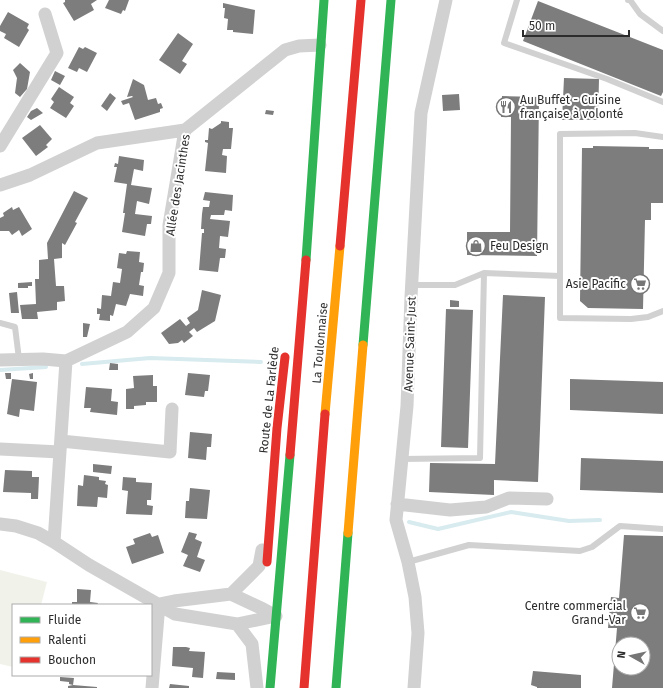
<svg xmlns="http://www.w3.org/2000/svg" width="663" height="688" font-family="'Fira Sans',sans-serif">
<rect width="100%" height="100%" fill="#fff"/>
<path fill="#f1f3eb" d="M0 570 47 582 41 605H13V667L0 664Z"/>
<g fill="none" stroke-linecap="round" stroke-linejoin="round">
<path stroke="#d8ebef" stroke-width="4" d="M82 364 150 358 261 362
M0 370 46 367
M409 522 438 529 511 512 569 521 600 520"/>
</g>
<path fill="#7d7d7d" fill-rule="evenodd" d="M65 0H97L91 4 94 10 74 21 63 3 65 2Z
M109 0H129L125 11 123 10 121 14 105 8Z
M538 1 663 50V92L661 96 523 41Z
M223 3 255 10 253 34 233 32V30H227L228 19 224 18 225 8H223Z
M8 12 29 24 27 28 29 30 19 47 4 38 6 34 0 31V26Z
M178 33 193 44 182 61 187 64 180 74 159 60Z
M79 47 83 49 85 47 97 53 87 72 79 68 77 72 68 68Z
M20 63 30 72 27 89 20 97 15 93 17 78 13 70Z
M55 71 65 76 60 85 51 80Z
M564 78 599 79 598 120H562Z
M133 79 144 85 148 100 156 98 158 104 161 103 163 108 160 109V112L135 120 129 103 123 105 121 101 133 97 132 96 127 97Z
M59 87 74 97 70 103 74 106 66 118 50 108 54 102 51 99Z
M110 93 116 98 107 111 101 106Z
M459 94 460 110 443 111 442 95Z
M502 96 539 97 537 256 467 255V232H510L511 117H501Z
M37 108 43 113 31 120 27 117 31 111Z
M266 110 274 111 273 115 265 114Z
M221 121 229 122V128H233L231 149H223L222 155 227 156 226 173 205 171 208 143 205 142V140H208L209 128 212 129 221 123Z
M40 125 52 139 46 145 48 147 36 156 22 138Z
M593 146 649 147V149H663V203H651V220H645L643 309 588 308 580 301 582 148H593Z
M119 156 144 160 143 171 134 169 131 185 152 188 149 204 137 201 135 214 152 216 151 224H147L145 236 122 232 125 213H123L127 184 114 182 117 167H114L115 163 118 164Z
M74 191 88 198 75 222 77 223 65 245 62 243V258L54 259 56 286H64L65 301 57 302V310L37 312 38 319H22L20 305 36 304 35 279H39V260L48 259 47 243Z
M205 192 233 195 232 211 225 210 224 215H211L210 219 230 221 228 237 220 236 219 248 226 249 225 258H220L218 272 199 270 202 233H204V229H201L202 214 203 207H209L210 201 203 200Z
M12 207 13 210 19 207 32 229 22 236 19 230 12 235 9 231H0V218L4 216 3 213Z
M127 251 140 252 139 262 144 263 143 272H141L139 285 144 286 143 296 130 294 126 306 116 304 113 316 110 315V321L99 320 100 314H97V308L101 309 102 295 111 296 113 282 120 283 122 269 117 268 119 253 126 254Z
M32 282V286H28V288H18V283Z
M202 290 221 295 215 321 197 332 194 328 189 332 193 336 184 343 182 340 178 343 169 344 161 333 180 319 186 326 190 323 187 318 198 310Z
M17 292 19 313H11L9 293Z
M503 295 545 297 538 482 494 480V495L429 492 430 463 495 464Z
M450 300 459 301V307H450Z
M446 309 473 310 468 448 441 447Z
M83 323 90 324 87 337H83Z
M110 363 118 364V370H109Z
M5 373H11V379H6Z
M33 373V379H30L29 374Z
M188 373 210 375 208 391H205L204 397 185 395Z
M153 375V386H157V402H146V405L134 406V409H126V389L134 388 133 376Z
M12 379 37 382 34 411 20 409 19 417 7 414Z
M570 379 663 382V414L570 410Z
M86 387 112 389 111 401 118 402 117 415 90 412 91 408H84Z
M190 432 212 434 211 447H207L206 460 188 458Z
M581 458 663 461V493L580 490Z
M93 464 112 466 111 474 93 472Z
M5 470 32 471V477H39L38 499H31V493L3 492Z
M84 475 99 477V480L106 481 105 484 108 485 107 498 98 497 97 507 77 506 78 485 83 486Z
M123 477 136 478V482L152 483 151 500H147V505L153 506 152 515 126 514 128 491 122 490Z
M190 488 210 490 207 519 185 518 186 501H189Z
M189 532 197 534 195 539 202 542 197 557 205 560 200 572 183 566 188 555 181 552Z
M150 533 152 537 158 535 164 553 132 564 126 547 135 544 133 539Z
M624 535 663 536V688H612L617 628H608L611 597 619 598ZM619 644H643V668H619Z
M77 589 91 590 90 602 98 603 97 605H72V602H77Z
M173 647H186L190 648 189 651 205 652 203 678 192 677 193 668 172 666Z
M533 671 581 675V688H537V687L531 685Z
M217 672 235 673V680L216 679Z
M60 677 74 678 73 685 69 684V682L60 681Z
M170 684 189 686V688H169Z
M73 685 97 687V688H68V686Z"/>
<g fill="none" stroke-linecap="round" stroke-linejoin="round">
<path stroke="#d1d1d1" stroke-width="6" d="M517 0 504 43 607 79 663 102
M628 0H630L640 14 663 31
M663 137 635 133 560 134V318L631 319 648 317 663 311
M412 285H455L484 273 560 276
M0 323 15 327 19 359
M402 459 480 458 484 273
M408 562 469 545 580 551 592 547 620 526 663 529"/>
<path stroke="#d1d1d1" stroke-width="13" d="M0 146 57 53 45 14
M0 185 30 175 97 143 185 130
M0 360 43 359 66 361
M66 361 127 332 154 308 169 273V225L185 130 285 50 299 46 320 45
M61 441 170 452 172 409
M0 449 60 452
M397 504 450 510 486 507 509 498 547 499
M0 524 16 526 38 533 54 542 89 565 175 614 237 624 252 644 257 688
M54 542 66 361
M231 594 259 566 262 550
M159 604 174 601 231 594 263 609 276 616
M237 624 276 616
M152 688 159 604
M414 688 418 633 415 597 408 562 396 520 407 406 411 297 421 113 446 0"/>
<path stroke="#30b455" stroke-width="9" d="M306 260 324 0
M363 345 391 0
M270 688 290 455
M336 688 348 533"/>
<path stroke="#ff9f0a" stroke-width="9" d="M325 414 340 246
M348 533 363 345"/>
<path stroke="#e5322d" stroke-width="9" d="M340 246 361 0
M290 455 306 260
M267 562 277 428 285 357
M304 688 325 414"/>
</g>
<defs>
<g id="restaurant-ring" transform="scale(1)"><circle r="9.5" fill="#fff" stroke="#767676" stroke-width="1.5"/><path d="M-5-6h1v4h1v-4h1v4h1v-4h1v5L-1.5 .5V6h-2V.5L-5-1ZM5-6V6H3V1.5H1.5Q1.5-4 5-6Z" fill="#767676"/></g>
<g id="shop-ring" transform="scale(1)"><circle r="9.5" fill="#fff" stroke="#767676" stroke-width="1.5"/><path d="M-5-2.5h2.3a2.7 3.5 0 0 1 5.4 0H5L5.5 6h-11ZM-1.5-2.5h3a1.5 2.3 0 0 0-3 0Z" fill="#767676"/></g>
<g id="supermarket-ring" transform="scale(1)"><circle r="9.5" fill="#fff" stroke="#767676" stroke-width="1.5"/><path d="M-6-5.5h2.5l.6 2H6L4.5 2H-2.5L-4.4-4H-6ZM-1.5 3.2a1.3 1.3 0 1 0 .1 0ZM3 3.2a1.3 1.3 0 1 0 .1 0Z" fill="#767676"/></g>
</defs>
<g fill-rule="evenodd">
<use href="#restaurant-ring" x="506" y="107"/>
<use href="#shop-ring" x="476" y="246"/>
<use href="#supermarket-ring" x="640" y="284"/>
<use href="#supermarket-ring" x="640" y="613"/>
</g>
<g text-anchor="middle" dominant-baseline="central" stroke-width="4" stroke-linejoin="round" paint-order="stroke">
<g font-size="12" fill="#2c2c2c" stroke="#fff" text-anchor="start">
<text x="520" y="100">Au Buffet - Cuisine<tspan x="520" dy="14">française à volonté</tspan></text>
<text x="490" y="246">Feu Design</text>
<text x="626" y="284" text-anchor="end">Asie Pacific</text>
<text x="626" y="606" text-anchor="end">Centre commercial<tspan x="626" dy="14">Grand-Var</tspan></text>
</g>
<g font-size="12" fill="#2c2c2c" stroke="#fff">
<text transform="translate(178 185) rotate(-81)">Allée des Jacinthes</text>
<text transform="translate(320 343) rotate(-85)">La Toulonnaise</text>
<text transform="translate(410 344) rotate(-88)">Avenue Saint-Just</text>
<text transform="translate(269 400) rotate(-84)">Route de La Farlède</text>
</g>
</g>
<rect x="12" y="604" width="140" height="72" fill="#ffffff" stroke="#ababab"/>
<rect x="20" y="617" width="20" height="6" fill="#30b455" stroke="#ababab"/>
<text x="48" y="624" font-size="12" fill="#2c2c2c">Fluide</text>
<rect x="20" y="637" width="20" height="6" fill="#ff9f0a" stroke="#ababab"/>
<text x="48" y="644" font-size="12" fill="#2c2c2c">Ralenti</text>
<rect x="20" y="657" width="20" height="6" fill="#e5322d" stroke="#ababab"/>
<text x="48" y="664" font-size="12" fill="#2c2c2c">Bouchon</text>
<g transform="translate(631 656) rotate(278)"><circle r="19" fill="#ffffff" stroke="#ababab"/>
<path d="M0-3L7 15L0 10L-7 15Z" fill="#767676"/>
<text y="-6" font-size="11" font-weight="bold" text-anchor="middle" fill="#2c2c2c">N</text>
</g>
<path d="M523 30v6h106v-6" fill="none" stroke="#2c2c2c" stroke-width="2"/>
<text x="529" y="30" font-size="12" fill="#2c2c2c" stroke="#ffffff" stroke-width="3" paint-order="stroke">50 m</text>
</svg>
